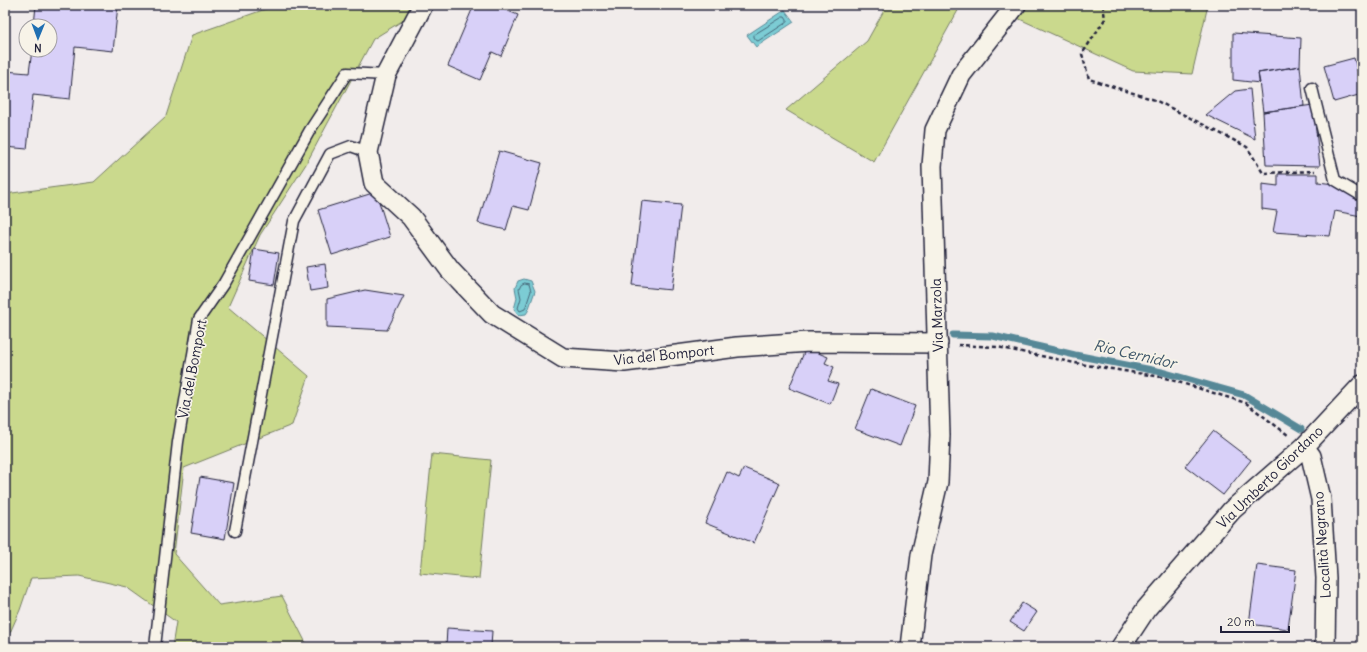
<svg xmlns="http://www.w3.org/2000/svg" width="1367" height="652" font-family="Delius,sans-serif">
<rect width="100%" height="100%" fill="#f1eceb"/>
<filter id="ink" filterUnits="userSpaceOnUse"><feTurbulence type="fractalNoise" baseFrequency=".025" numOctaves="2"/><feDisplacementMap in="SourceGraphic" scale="8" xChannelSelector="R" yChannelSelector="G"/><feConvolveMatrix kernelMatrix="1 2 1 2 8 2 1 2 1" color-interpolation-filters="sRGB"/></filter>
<g filter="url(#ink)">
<path fill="#cad98d" stroke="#767e64" d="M277 5H428L373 39 306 164 260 235 228 307 309 376 292 425 184 468 174 554 219 605 282 596 308 647H172L176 622 127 587 79 576 31 578 20 610 5 644V194L94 182 166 116 192 35Z
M887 5H961L874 162 786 110 867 41Z
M989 5H1208L1192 74 1133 71Z
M432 454 491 460 479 579 420 573Z"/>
<path fill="#7bccd4" stroke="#578897" d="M785 10 794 22 756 47 747 35Z
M524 279 531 281 535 291 528 311 526 314 519 315 514 309 517 298 515 288 518 281Z"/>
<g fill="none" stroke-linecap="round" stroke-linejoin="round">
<path stroke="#466678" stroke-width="1" d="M783 17H785L787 20V22L758 41 756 40 754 37V35Z
M525 283 529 284 531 291 525 309 520 311 518 308 521 298 519 289 521 285Z"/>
<path stroke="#578897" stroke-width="7" d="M953 335 993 336 1075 355 1162 372 1244 395 1301 429
M1361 484H1362"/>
</g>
<path fill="#d8d0f8" stroke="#22223b" d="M36 5H118L113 51 75 47 70 99 33 95 27 149 5 147V71L29 73 32 50H50V26H34Z
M474 5H493L518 15 501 56 492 52 480 80 448 66Z
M1233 33 1301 38 1300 66 1258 73 1260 83 1233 80Z
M1354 58 1362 89V94L1334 102 1324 66Z
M1300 66 1304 106 1263 112 1258 73Z
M1250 89 1255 139 1206 115 1235 91Z
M1313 105 1320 166 1266 165 1263 112Z
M499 151 542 163 529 210 513 206 506 230 478 223Z
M1278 174H1318V182L1334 184 1362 201 1361 216 1335 211 1330 236 1273 232 1277 211 1262 209V184L1278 186Z
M376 192 390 237 332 255 318 210Z
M642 201 681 205 671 290 632 286Z
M254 249 279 253 274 285 249 281Z
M325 264 328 288 310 291 306 267Z
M365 290 404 296 387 330 327 327V299Z
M806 348 828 357 825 363 834 367 828 381 838 384 830 404 789 388Z
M871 389 915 406 900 446 855 429Z
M1213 431 1251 460 1223 495 1185 466Z
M744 468 780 483 754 543 705 523 727 472 739 478Z
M200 477 234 483 225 539 191 533Z
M1257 565 1296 570 1288 629 1249 624Z
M1022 603 1037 612 1024 631 1010 622Z
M447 628 492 631 491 647H446Z"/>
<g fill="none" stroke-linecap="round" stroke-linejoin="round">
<g stroke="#22223b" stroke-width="13">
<path id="service" d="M1312 88 1335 180 1362 196
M235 531 294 221 330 154 351 146 368 152
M155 647 178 442 199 319 224 283 310 130 347 73 386 75"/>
</g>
<g stroke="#22223b" stroke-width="22">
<path id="minor" d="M423 5 386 75 368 152 374 183 411 217 450 270 492 314 563 358 624 362 737 347 809 342 938 343
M1304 447 1311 456 1321 499 1326 578 1325 647
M910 647 921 555 938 482 940 435 932 166 935 130 961 75 1016 5
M1121 647 1146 609 1232 510 1304 447 1362 385"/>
</g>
<path stroke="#22223b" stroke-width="2.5" stroke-dasharray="4 3" stroke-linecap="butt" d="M1103 5 1105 19 1082 54 1089 79 1155 100 1247 147 1263 173 1315 171
M958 345 997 347 1080 364 1162 377 1246 403 1288 435"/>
<use href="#service" stroke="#f7f3e8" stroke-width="10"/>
<use href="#minor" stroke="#f7f3e8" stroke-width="19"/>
</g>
</g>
<g text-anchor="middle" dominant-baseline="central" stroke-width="3.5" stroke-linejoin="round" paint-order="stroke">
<g font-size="14" fill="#22223b" stroke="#f7f3e8">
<text transform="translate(937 315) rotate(-92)">Via Marzola</text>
<text transform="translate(664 355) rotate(-6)">Via del Bomport</text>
<text transform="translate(192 369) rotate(-79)">Via del Bomport</text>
<text transform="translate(1270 477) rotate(-44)">Via Umberto Giordano</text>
<text transform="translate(1322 545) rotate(-94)">Località Negrano</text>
</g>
<g font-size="15" font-style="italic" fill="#3d5569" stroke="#f7f3e8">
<text transform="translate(1135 354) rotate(13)">Rio Cernidor</text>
</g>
</g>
<rect width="1367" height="652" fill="none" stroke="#f7f3e8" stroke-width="20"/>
<rect x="10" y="10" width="1347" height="632" fill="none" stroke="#22223b" stroke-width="1.5" filter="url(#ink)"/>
<g transform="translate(38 38) rotate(181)"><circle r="19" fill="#f7f3e8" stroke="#a29fa3"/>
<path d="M0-3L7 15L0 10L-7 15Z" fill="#1f6fb2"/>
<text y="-6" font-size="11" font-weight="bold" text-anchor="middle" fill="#22223b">N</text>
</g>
<path d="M1221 626v6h68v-6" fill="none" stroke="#22223b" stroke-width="2"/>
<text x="1227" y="626" font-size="12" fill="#22223b" stroke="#f7f3e8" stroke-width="3" paint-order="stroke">20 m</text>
</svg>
